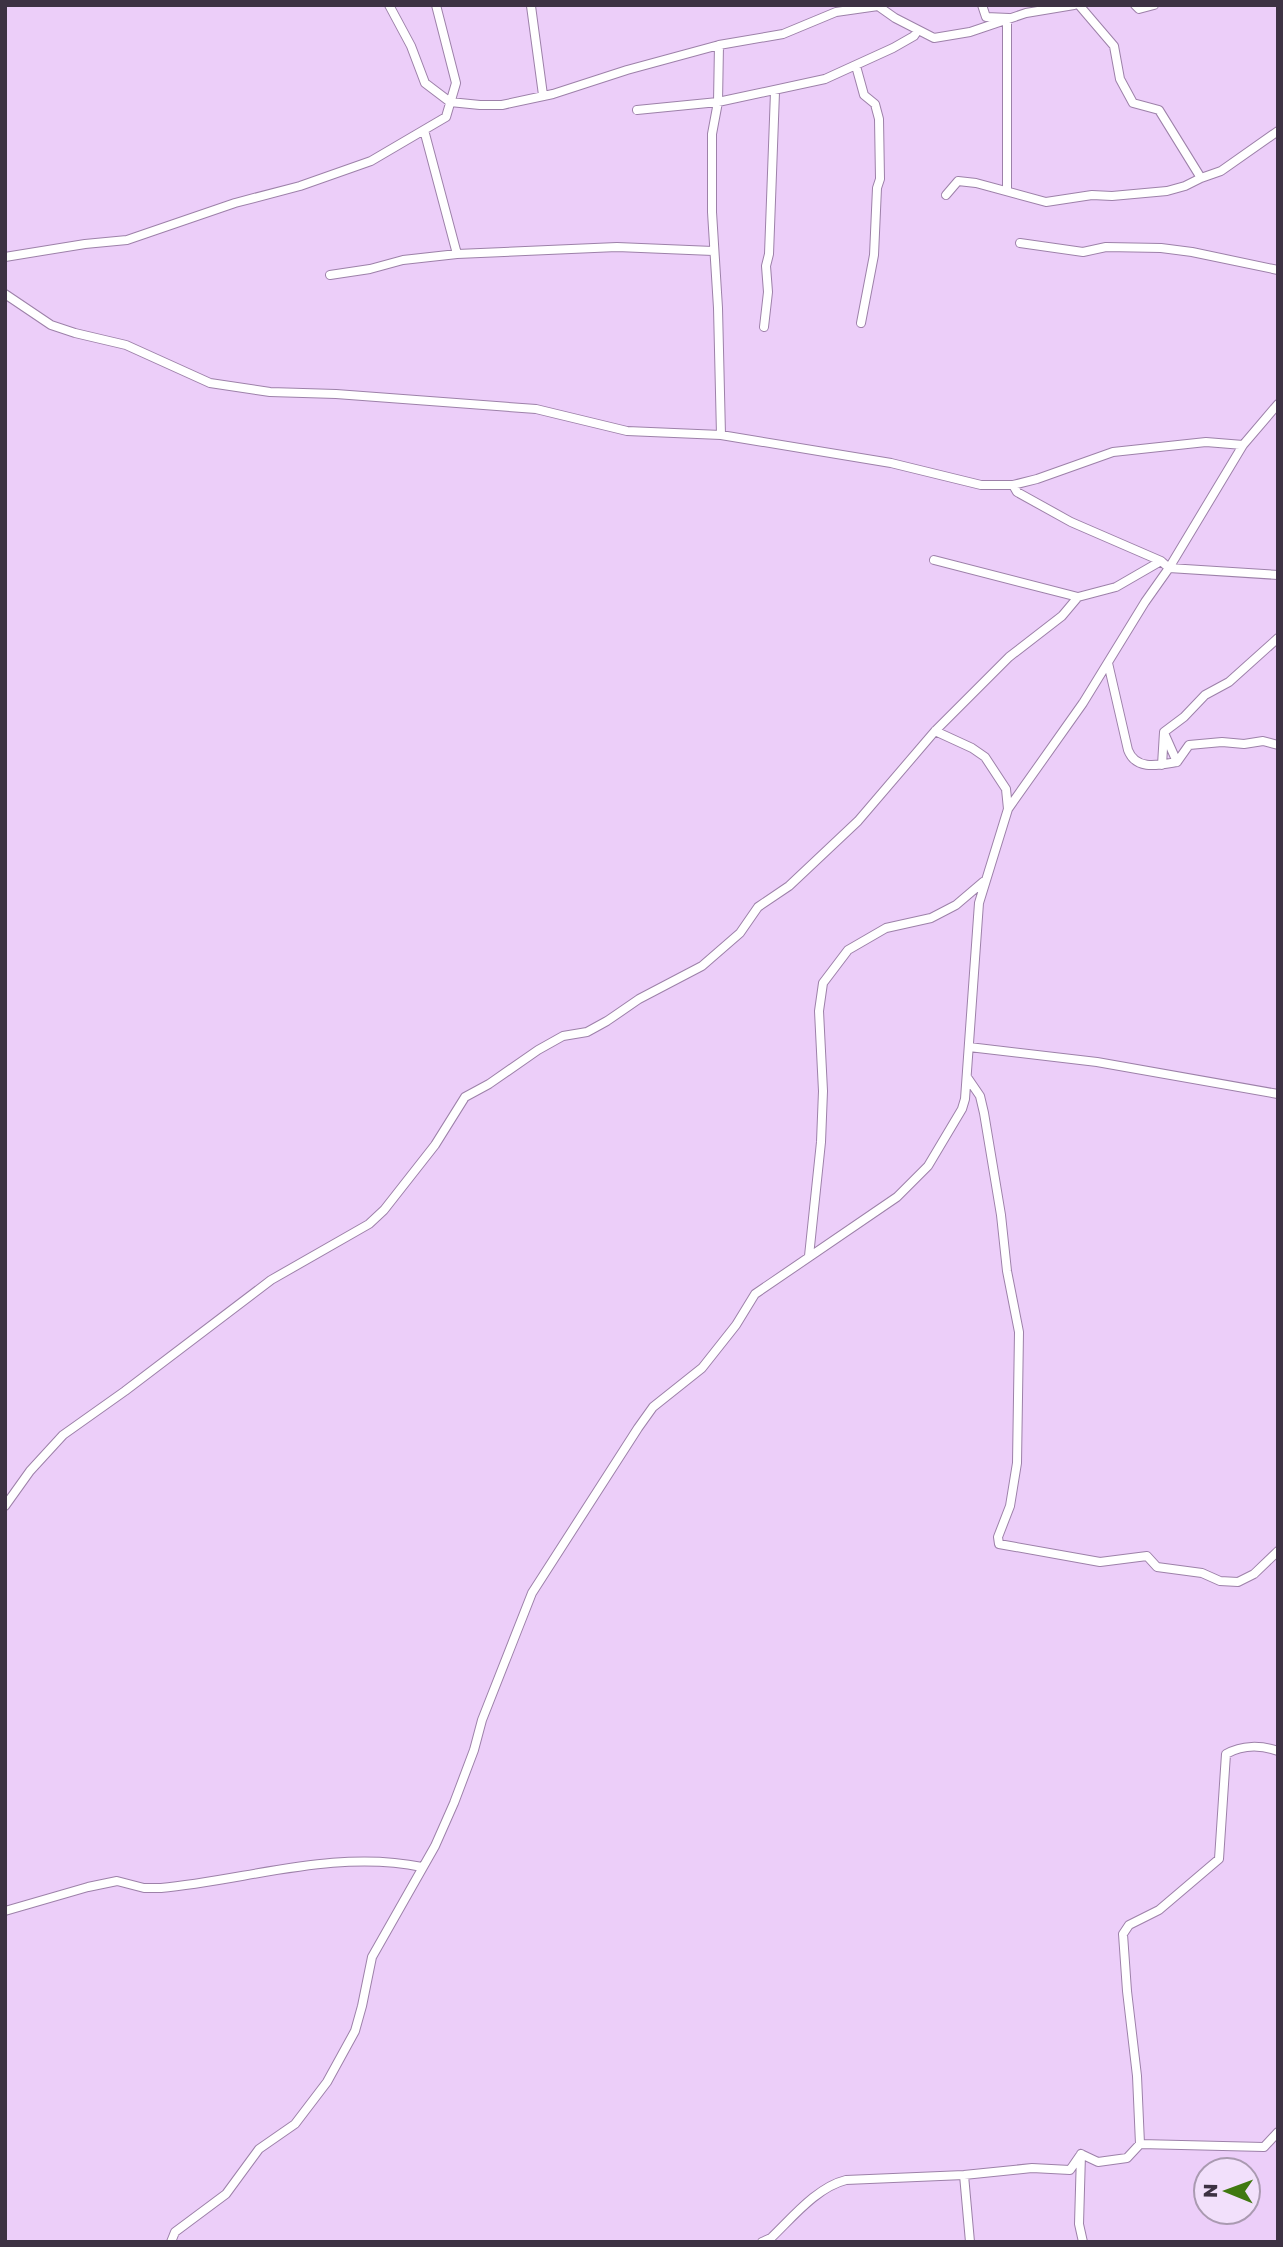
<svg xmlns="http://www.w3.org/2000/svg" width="1283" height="2247" font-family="'Golos Text',sans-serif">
<rect width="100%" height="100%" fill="#eccef9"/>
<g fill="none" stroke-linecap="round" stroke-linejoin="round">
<g stroke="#9d81a9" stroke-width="10">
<path id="minor" d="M389 5 411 46 425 83 450 102 480 105H502L553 94 627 70 719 45 783 34 836 12 878 6 895 18 934 38 970 32 1026 13 1074 5
M982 5 986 17 1009 18
M1079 5 1114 46 1120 79 1133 103 1159 110 1201 178 1221 171 1278 131
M1135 5 1139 9 1154 5
M531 6 543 95
M719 45 718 102 712 134V212L718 308 721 435
M856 66 864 95 875 104 879 119 880 179 877 188 874 255 861 323
M637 110 718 102 825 79 893 48 914 36 918 30
M424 130 457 254
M1007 190V21
M946 195 958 181 976 183 1046 202 1092 195 1112 196 1167 191 1185 186 1201 178
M1020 243 1083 252 1106 247 1161 248 1192 252 1278 270
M5 257 85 244 127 240 235 203 300 186 371 161 446 117 456 83 436 5
M330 275 370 269 403 260 457 254 617 247 713 251
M5 294 51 325 75 333 126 345 210 383 270 392 336 394 536 409 627 431 721 435 891 463 981 485H1013L1037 479 1113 452 1206 442 1243 445
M764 327 768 292 766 266 769 254 775 92
M1013 485 1017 492 1071 522 1161 561
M934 560 1078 597
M1108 663 1128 750C1136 771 1159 765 1177 762L1189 745 1222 742 1244 744 1263 741 1278 745
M935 731 972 748 985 757 1006 789 1008 809
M1165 735 1177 762
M1162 765 1164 732 1184 717 1205 695 1229 682 1278 638
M969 1047 1097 1062 1278 1094
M967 1077 980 1096 984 1113 1001 1215 1007 1271 1019 1332 1017 1463 1010 1506 998 1537 999 1544 1100 1562 1147 1556 1157 1567 1202 1573 1220 1581 1238 1582 1254 1574 1278 1551
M809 1256 821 1142 823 1091 819 1011 823 983 848 950 886 928 931 918 956 905 983 882
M5 1506 30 1471 63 1435 125 1391 271 1280 369 1224 384 1210 435 1145 465 1097 489 1084 538 1050 563 1036 587 1032 607 1021 639 999 702 966 740 933 758 907 789 886 858 821 935 731 1009 657 1062 616 1078 597 1116 587 1161 561 1169 568 1278 575
M5 1911 88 1887 117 1881 144 1888H161C247 1880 335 1849 422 1867
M1140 2144 1137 2076 1127 1991 1123 1934 1129 1925 1159 1910 1219 1859 1226 1754C1242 1745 1261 1745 1278 1751
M1081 2154 1079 2224 1083 2242
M964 2175 970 2242
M171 2242 175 2232 226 2194 259 2149 295 2124 327 2082 355 2031 362 2006 372 1957 435 1846 454 1803 474 1750 482 1720 532 1593 638 1428 653 1407 702 1368 736 1325 755 1294 897 1197 928 1166 962 1109 965 1099 979 903 1008 809 1083 703 1145 602 1169 568 1243 445 1278 404
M762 2242 771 2238C792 2218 817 2187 846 2180L964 2175 1032 2168 1070 2170 1081 2154 1098 2162 1127 2158 1140 2144 1264 2147 1278 2132"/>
</g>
<use href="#minor" stroke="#fff" stroke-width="8"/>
</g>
<rect width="1283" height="2247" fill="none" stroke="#3d3243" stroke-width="14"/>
<g transform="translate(1227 2191) rotate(271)"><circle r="33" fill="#f2e0fb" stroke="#aa9ab1" stroke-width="2"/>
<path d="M0-5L12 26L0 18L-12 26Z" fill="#407910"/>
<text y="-10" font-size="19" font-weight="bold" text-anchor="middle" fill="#3d3243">N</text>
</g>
</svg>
